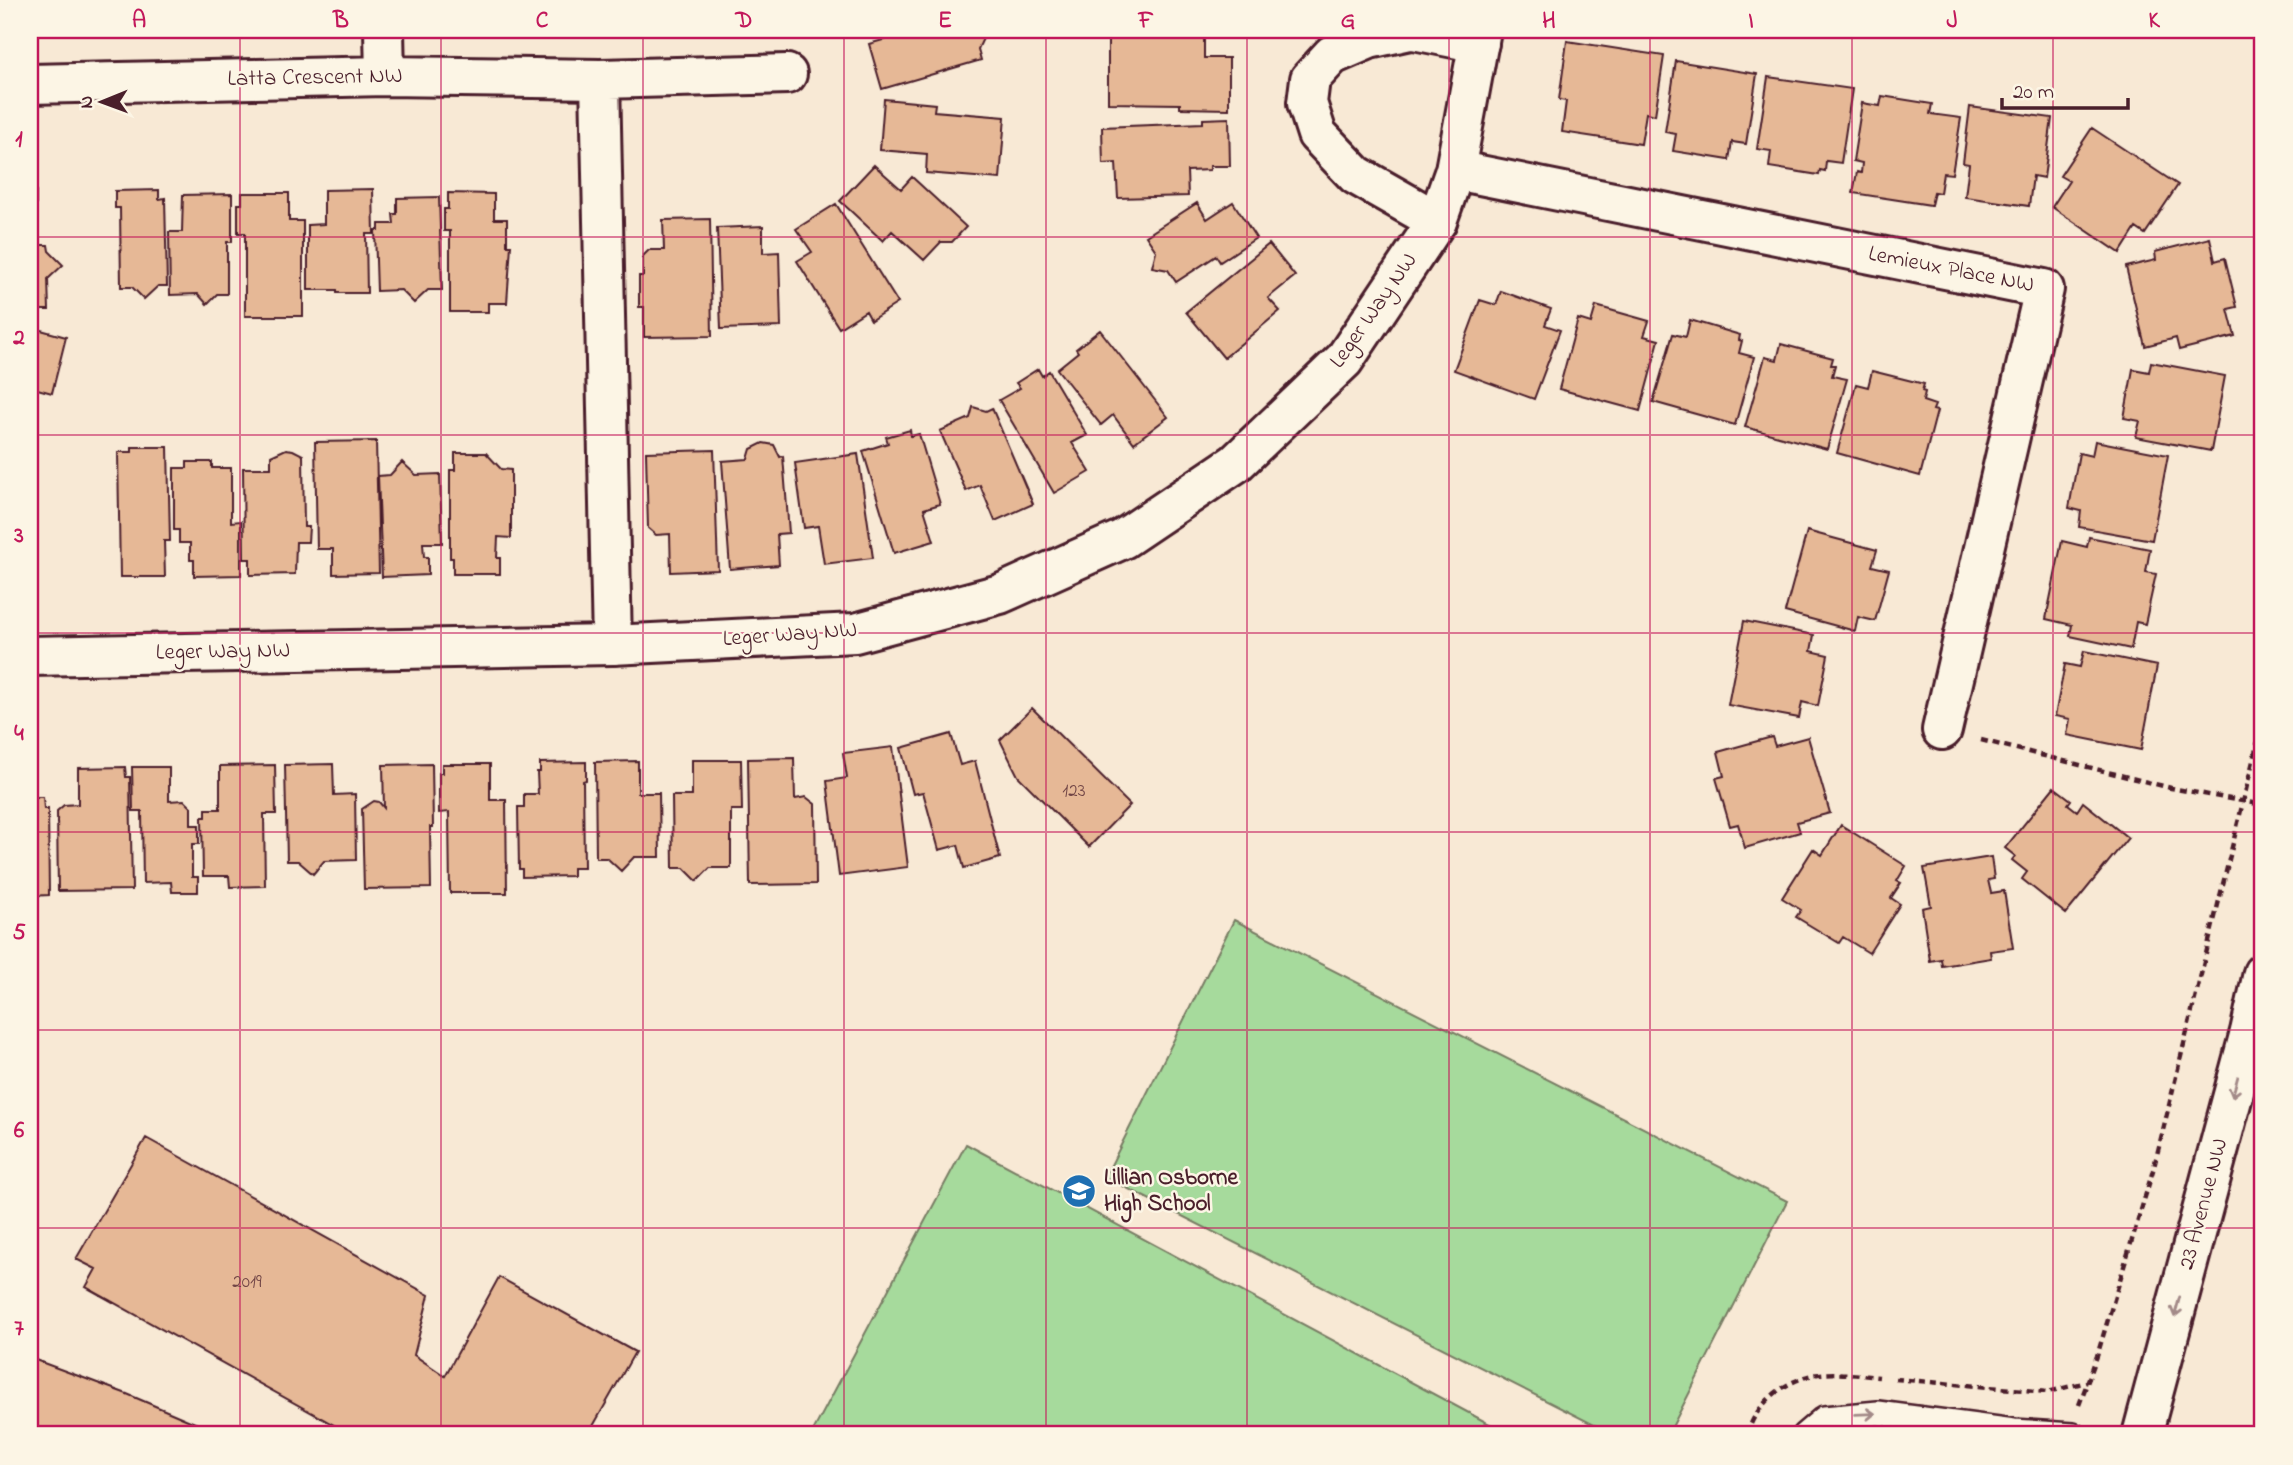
<svg xmlns="http://www.w3.org/2000/svg" width="2293" height="1465" font-family="'Indie Flower',sans-serif">
<rect width="100%" height="100%" fill="#f8e9d5"/>
<filter id="ink" filterUnits="userSpaceOnUse"><feTurbulence type="fractalNoise" baseFrequency=".0143" numOctaves="2"/><feDisplacementMap in="SourceGraphic" scale="14" xChannelSelector="R" yChannelSelector="G"/><feConvolveMatrix kernelMatrix="1 2 1 2 8 2 1 2 1" color-interpolation-filters="sRGB"/></filter>
<g filter="url(#ink)">
<path fill="#a6da9c" stroke="#787c64" stroke-width="2" d="M1234 920 1787 1201 1668 1435H1614L1105 1177Z
M966 1144 1510 1435H811Z"/>
<path fill="#e6b896" stroke="#4a1f2b" stroke-width="2" d="M164 30H255V31L164 32Z
M903 30H981L986 32 978 49 981 60 882 89 869 44 904 34Z
M1187 35H1204V58H1229V109L1180 108V104L1108 103V37H1187Z
M1567 41 1664 56 1655 115 1646 113 1641 144 1562 132 1566 101 1559 100Z
M1676 61 1757 74 1746 144 1732 142 1729 160 1673 151 1676 134 1665 132Z
M1768 77 1852 89 1841 163 1826 161 1825 171 1820 170 1819 175 1769 167 1771 151 1757 149Z
M1882 96 1932 104 1930 114 1961 118 1952 174 1943 173 1940 193 1934 192 1931 205 1853 193 1857 172 1861 173 1862 163 1853 161 1862 103 1880 106Z
M884 99 935 104 934 111 1005 117 1000 179 926 173 927 154 880 150Z
M1970 107 2052 118 2044 178 2033 176 2029 206 1965 197 1969 164 1963 163Z
M1229 118 1230 166H1210V170L1187 171 1188 196 1118 198 1116 163 1103 164 1102 127 1203 123V119Z
M2092 128 2178 185 2145 234 2136 228 2120 253 2052 207 2069 181 2060 176Z
M874 165 901 189 912 177 966 227 952 242H941L924 260 892 231 883 241 840 201Z
M30 189H36V237H30Z
M373 189 374 234H366L367 293H337V290H308V225L324 224V190Z
M159 190V199L165 198 167 286H158L144 299 132 287H121L120 208H115V191Z
M242 193H289V221H303V316H245V233H238V204H242Z
M448 193 494 194V219H507V245H511L507 303H488V312H450V231H444V209H448Z
M232 194V242H227V294H217L207 304 198 294 170 295 169 232H182L183 195Z
M439 197 442 290H428L414 303 401 290 377 291 375 230H379V224H394L393 214H397V198Z
M1233 202 1256 238 1220 262 1216 256 1176 282 1168 270 1152 267 1156 251 1146 236 1197 203 1207 219Z
M836 204 898 303 871 320 866 311 839 328 797 261 812 252 796 229Z
M710 219 712 336 644 337V307H639V276H643V256L649 250H664L663 220Z
M763 226V253L779 252 781 327 721 329 717 228Z
M2210 238 2215 261 2225 258 2237 307 2228 309 2235 336 2179 350 2176 338 2145 346 2126 267 2156 260 2155 252Z
M1269 244 1295 276 1268 298 1280 311 1224 358 1186 312Z
M30 245H48L49 251 63 265 48 279 49 310H30Z
M1501 291 1551 309 1545 325 1560 330 1534 399 1454 370 1480 300 1496 305Z
M1596 306 1649 321 1644 336 1659 340 1640 411 1559 389 1578 319 1591 323Z
M1690 320 1740 335 1739 340 1742 341 1739 353 1754 357 1735 425 1653 402 1673 334 1686 337Z
M30 327 66 337 52 393 30 387Z
M1100 330 1168 417 1134 443 1113 415 1101 425 1057 369 1078 352 1076 349Z
M1781 344 1833 358 1831 365H1835L1832 376 1847 379 1827 449 1745 427 1765 357 1777 360Z
M2151 362 2225 376 2211 451 2136 437 2140 421 2124 418 2133 369 2149 372Z
M1038 369 1042 376 1049 371 1087 435 1072 443 1090 472 1054 493 999 400 1020 388 1016 383Z
M1872 371 1924 384 1922 391 1925 392 1923 401 1935 405 1933 410 1937 411 1920 476 1837 453 1856 384 1868 387Z
M973 407 986 411 992 408 1033 504 995 521 980 485 966 491 940 431 970 418Z
M910 430 911 436 919 434 940 504 924 509 934 541 894 553 863 451 888 443 886 437Z
M376 441 379 573 333 574V549H317L315 442Z
M2095 441 2168 455 2152 540 2079 527 2081 511 2069 508 2079 453 2092 456Z
M763 443 774 445 780 457 783 456 789 533 777 534 779 565 730 569 722 461 748 459 751 449Z
M132 447H168L170 541H164L165 577H120L118 452H132Z
M286 449 293 450 303 455 304 527H309L308 542H296L295 574 250 575V559H244L243 468H271V456Z
M714 450 718 570 671 572 670 534 656 535 648 528 646 452Z
M455 453H486L501 469 511 470V538L498 537 497 558H500V574H453V558H450V470H455Z
M858 454 873 558 824 564 818 526 804 528 795 463Z
M187 462H212V468H231V522L241 521V575L194 576V560H190V543H179V530H174V468H187Z
M402 462 416 475 440 474 442 543H423L424 557H428V575L382 577 378 476 390 475Z
M1807 531 1877 550 1872 566 1889 570 1875 621 1858 617 1855 631 1785 612Z
M2089 537 2150 549 2146 572 2156 574 2145 624 2136 622 2131 649 2070 636 2072 625 2046 619 2062 541 2087 547Z
M1744 621 1814 635 1811 651 1828 655 1818 706 1802 702 1799 718 1728 705Z
M2084 651 2157 666 2141 750 2067 735 2070 719 2055 716 2065 664 2080 667Z
M1032 708 1130 805 1089 847 1018 776 1000 740Z
M951 734 960 765 975 761 1000 858 964 868 958 845 939 850 923 792 913 794 901 748Z
M1772 737 1775 746 1808 737 1830 813 1797 822 1800 832 1745 848 1738 824 1730 826 1716 778 1724 776 1718 752Z
M893 747 908 867 839 876 827 781 847 778 843 753Z
M794 758 795 799 806 797 815 804 816 884 750 885 748 759Z
M692 760H741L742 810H731V868H710L697 881 684 868H673L672 796H692Z
M638 761V793H659L660 857H634L621 871 607 858H596L595 762Z
M586 762V780L583 781 584 868H573V876L522 877V869H519L518 807H524V794H538L537 772H540V763Z
M333 764 334 795 355 794 356 860 324 861 313 874 298 861H287L285 765Z
M432 764 433 827H430L431 888 364 889 362 809 374 801 379 802 384 808 383 765Z
M442 764H490V800H506L507 893H450L449 812 439 813V773H442Z
M275 765 276 814H264L265 886 230 887 229 876H203L202 817H206V809H220V766Z
M125 767 126 777H130L132 890 58 891 57 811 64 805 78 804V768Z
M132 767H169V801L184 800 191 807V825H199V844H192V877H198V892H172L171 882 143 883 142 811H133Z
M2054 787 2071 800 2068 804 2077 811 2083 802 2128 838 2066 914 2022 879 2027 872 2012 860 2015 856 2005 848Z
M30 797H43L44 809H48L49 895 30 896Z
M1841 825 1906 866 1897 881 1901 883 1891 898 1900 904 1869 953 1843 937 1839 943 1796 917 1801 910 1782 898 1813 849 1822 855Z
M1991 857 1994 879 1988 880 1991 893 2004 891 2013 948 1990 951 1991 958 1942 966 1941 959 1930 961 1922 908 1931 906 1924 868Z
M146 1138 429 1295 414 1355 445 1376 499 1277 635 1352 588 1435H352L86 1287 96 1269 76 1259Z
M30 1358 127 1394 223 1435H30Z"/>
<g fill="none" stroke-linecap="round" stroke-linejoin="round">
<g stroke="#4a1f2b" stroke-width="28">
<path id="service" d="M1804 1435 1824 1418 1878 1413 2014 1431 2073 1435"/>
</g>
<g stroke="#4a1f2b" stroke-width="44">
<path id="minor" d="M384 30 385 76
M1410 30 1369 39 1332 55 1310 79 1307 103 1317 134 1356 175 1437 221
M1414 30 1479 43
M600 79 787 74
M30 84 385 76 600 79 612 645
M1455 170 2044 289 1942 730"/>
</g>
<g stroke="#4a1f2b" stroke-width="44">
<path id="tertiary" d="M30 656 612 645 855 633 1000 594 1123 539 1236 463 1344 360 1437 221 1455 170 1481 30"/>
</g>
<g stroke="#4a1f2b" stroke-width="44">
<path id="secondary" d="M2142 1435 2250 1032 2263 973"/>
</g>
<path stroke="#4a1f2b" stroke-width="4.5" stroke-dasharray="7 5" stroke-linecap="butt" d="M1981 740 2171 788 2263 805
M1895 1379 2048 1392 2087 1382
M2079 1405 2097 1356 2154 1167 2263 720
M1747 1435C1755 1405 1782 1382 1813 1375 1834 1371 1858 1375 1879 1377"/>
<use href="#service" stroke="#fcf5e5" stroke-width="23"/>
<use href="#minor" stroke="#fcf5e5" stroke-width="38"/>
<use href="#tertiary" stroke="#fcf5e5" stroke-width="38"/>
<use href="#secondary" stroke="#fcf5e5" stroke-width="38"/>
</g>
<defs><path id="oneway-shaft" d="M-6 0H5M1.5-3L5.5 0L1.5 3" fill="none" stroke-width="1.6" stroke-linecap="round" stroke-linejoin="round" transform="scale(1.75)"/></defs>
<g stroke="#a38a88">
<use href="#oneway-shaft" transform="translate(2235 1087) rotate(105)"/>
<use href="#oneway-shaft" transform="translate(2177 1307) rotate(105)"/>
<use href="#oneway-shaft" transform="translate(1865 1414) rotate(-2)"/>
</g>
</g>
<path fill="none" stroke="#c2185b" stroke-width="2" stroke-opacity="0.55" d="M240 30V1435M441 30V1435M643 30V1435M844 30V1435M1046 30V1435M1247 30V1435M1449 30V1435M1650 30V1435M1852 30V1435M2053 30V1435M30 237H2263M30 435H2263M30 633H2263M30 832H2263M30 1030H2263M30 1228H2263"/>
<defs>
<g id="school-disc" transform="scale(1.75)"><circle r="9.5" fill="#1f6fb2" stroke="#fcf5e5"/><path d="M0-5L7-2L0 1L-7-2ZM-4 1L0 2.5L4 1V4Q0 6-4 4Z" fill="#fff"/></g>
</defs>
<g fill-rule="evenodd">
<use href="#school-disc" x="1079" y="1191"/>
</g>
<g text-anchor="middle" dominant-baseline="central" stroke-width="5" stroke-linejoin="round" paint-order="stroke">
<g font-size="19" fill="#714546">
<text x="1074" y="791">123</text>
<text x="247" y="1282">2019</text>
</g>
<g font-size="23" fill="#4a1f2b" stroke="#fcf5e5">
<text transform="translate(315 78) rotate(-1)">Latta Crescent NW</text>
<text transform="translate(1951 270) rotate(11)">Lemieux Place NW</text>
<text transform="translate(1374 311) rotate(-55)">Leger Way NW</text>
<text transform="translate(790 635) rotate(-4)">Leger Way NW</text>
<text transform="translate(223 652) rotate(-1)">Leger Way NW</text>
<text transform="translate(2204 1204) rotate(-75)">23 Avenue NW</text>
</g>
<g font-size="23" font-weight="bold" fill="#4a1f2b" stroke="#fcf5e5" text-anchor="start">
<text x="1104" y="1178">Lillian Osborne<tspan x="1104" dy="26">High School</tspan></text>
</g>
</g>
<rect width="2293" height="1465" fill="none" stroke="#fcf5e5" stroke-width="77"/>
<g transform="translate(102 102) rotate(269)" stroke="#fcf5e5" stroke-width="5" paint-order="stroke">
<path d="M0-5L12 26L0 18L-12 26Z" fill="#4a1f2b"/>
<text y="-10" font-size="19" font-weight="bold" text-anchor="middle" fill="#4a1f2b">N</text>
</g>
<path d="M2002 98v10h126v-10" fill="none" stroke="#4a1f2b" stroke-width="3.5"/>
<text x="2013" y="98" font-size="21" fill="#4a1f2b" stroke="#fcf5e5" stroke-width="5" paint-order="stroke">20 m</text>
<rect x="38" y="38" width="2216" height="1388" fill="none" stroke="#c2185b" stroke-width="2.5"/>
<g font-size="23" text-anchor="middle" font-weight="bold" fill="#c2185b">
<text x="139" y="27">A</text>
<text x="341" y="27">B</text>
<text x="542" y="27">C</text>
<text x="744" y="27">D</text>
<text x="945" y="27">E</text>
<text x="1146" y="27">F</text>
<text x="1348" y="27">G</text>
<text x="1549" y="27">H</text>
<text x="1751" y="27">I</text>
<text x="1952" y="27">J</text>
<text x="2154" y="27">K</text>
<text x="19" y="146">1</text>
<text x="19" y="344">2</text>
<text x="19" y="542">3</text>
<text x="19" y="740">4</text>
<text x="19" y="939">5</text>
<text x="19" y="1137">6</text>
<text x="19" y="1335">7</text>
</g>
</svg>
